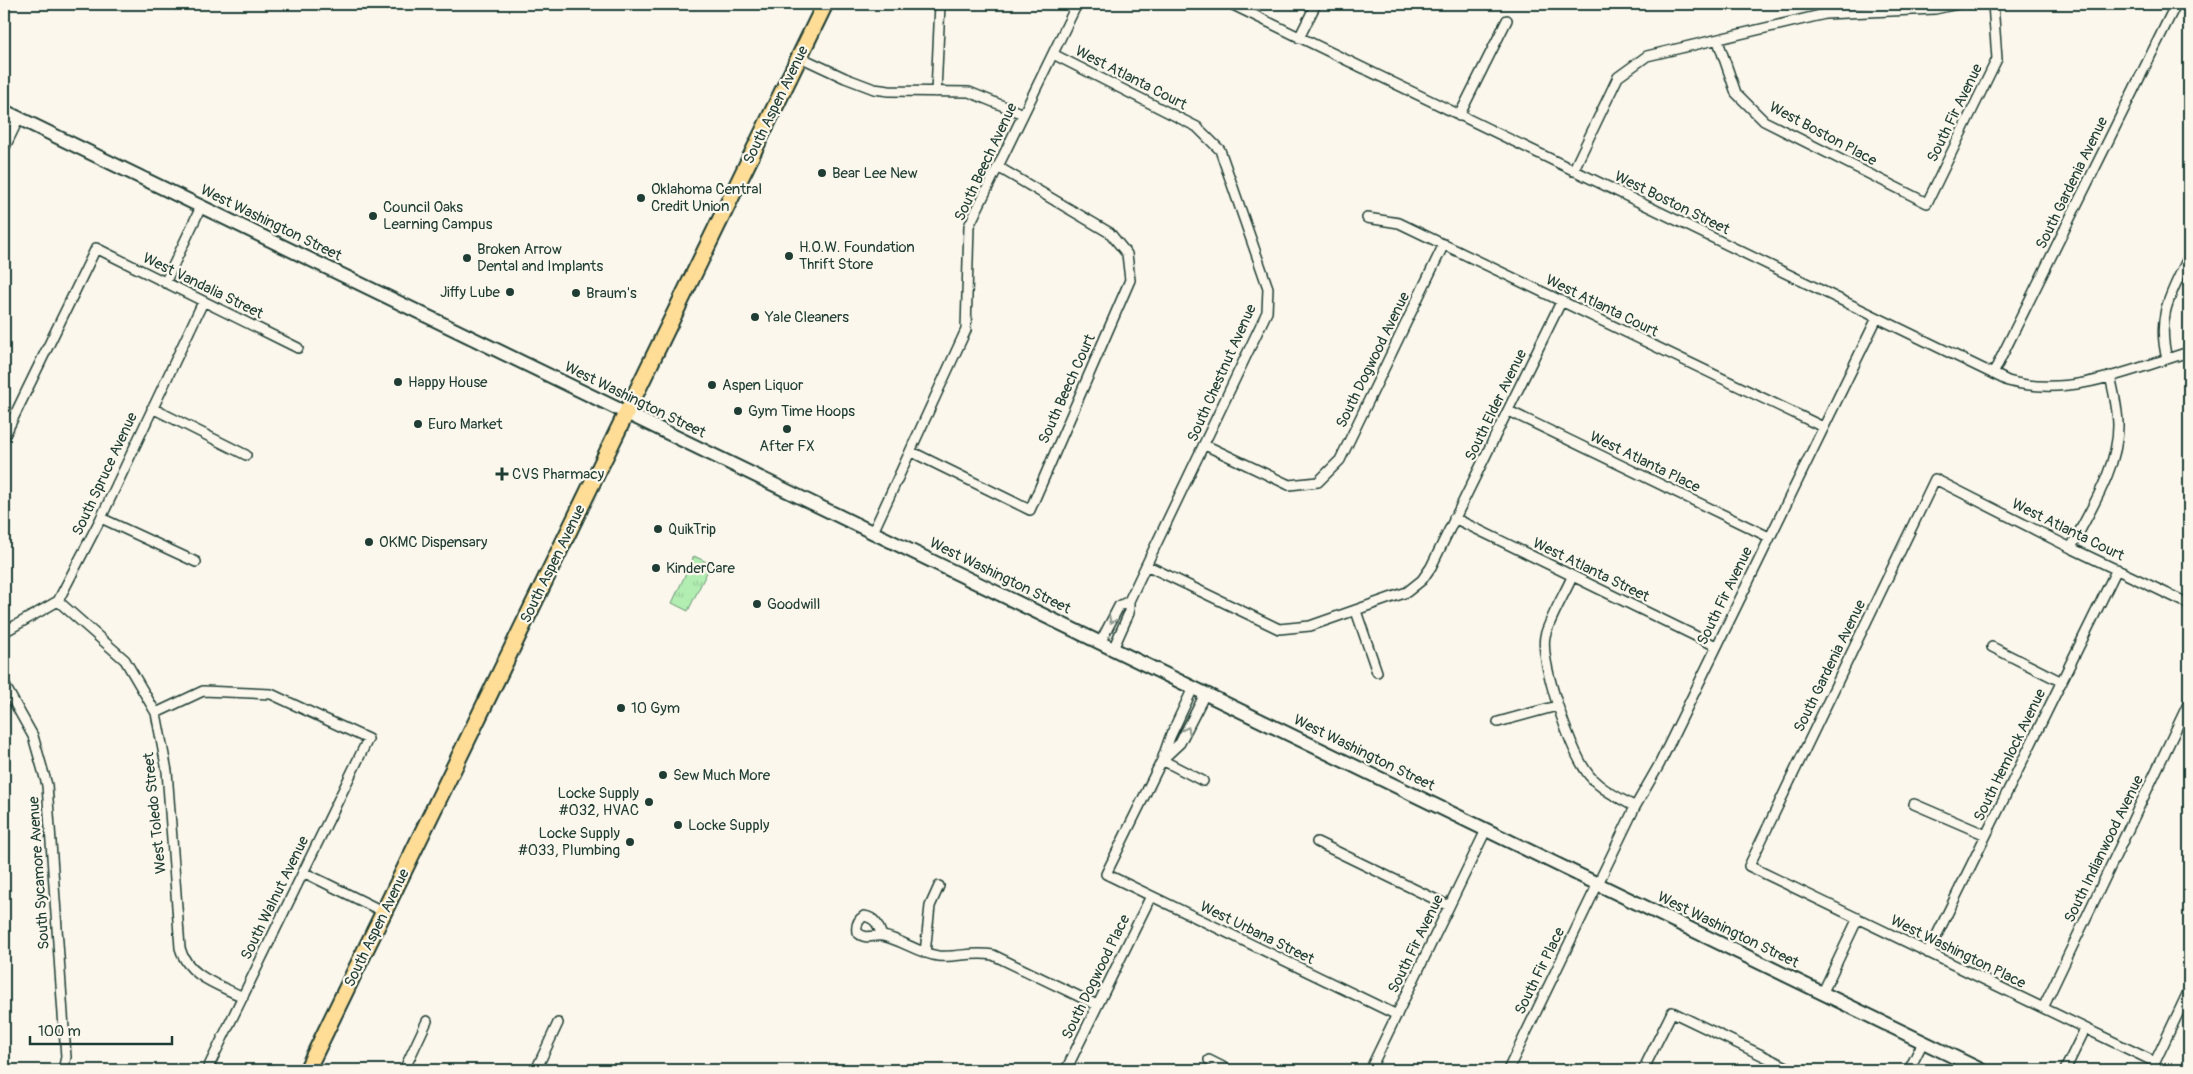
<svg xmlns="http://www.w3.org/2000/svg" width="2193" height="1074" font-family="Pangolin,sans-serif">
<defs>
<pattern id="park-tufts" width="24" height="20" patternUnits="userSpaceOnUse" patternTransform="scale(1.25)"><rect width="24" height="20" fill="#b2edb2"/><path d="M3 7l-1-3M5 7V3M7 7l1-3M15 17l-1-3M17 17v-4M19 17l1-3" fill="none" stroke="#99cc9a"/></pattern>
</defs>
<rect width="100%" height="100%" fill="#fbf7ec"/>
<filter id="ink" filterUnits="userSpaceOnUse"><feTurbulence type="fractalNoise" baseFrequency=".02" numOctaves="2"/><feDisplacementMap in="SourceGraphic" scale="10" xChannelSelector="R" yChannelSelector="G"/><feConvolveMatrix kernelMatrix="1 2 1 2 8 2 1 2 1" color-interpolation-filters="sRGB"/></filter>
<g filter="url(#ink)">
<path fill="url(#park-tufts)" stroke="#689573" d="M694 556 711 564 688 611 672 603Z"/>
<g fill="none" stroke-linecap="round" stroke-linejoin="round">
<g stroke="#1f3d34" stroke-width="12">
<path id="minor" d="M1231 4 2008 381C2070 398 2130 370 2189 352
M1299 38 1316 4
M1718 41 1736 93 1764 121 1927 203 1997 59 1993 4
M1053 54 1197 127 1220 150 1268 288 1267 312 1129 601V613L1113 649
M800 57 845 78 874 89 889 91 969 92 1023 114
M936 92 940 4
M1459 116 1507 20
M4 149 19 118
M1573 171 1618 77 1647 56 1825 14 1935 9 1958 4
M1367 218 1399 223 1823 427
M165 283 201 207
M2167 359C2156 315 2171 294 2189 256
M1993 374 2176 4
M152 408 246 455
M1509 411 1769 537
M4 437 96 248 298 348
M1205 445 1289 485 1318 482 1340 460 1444 244
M912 452 1030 510 1130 280 1127 254 1110 233 998 167
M101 518 196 562
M1454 518 1716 646
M873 532 966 330 969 226 1077 4
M2071 548C2089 511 2118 469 2118 426 2118 409 2114 393 2110 376
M1146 565 1279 629 1310 626 1407 592 1422 580 1431 567 1561 302
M1572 577C1565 593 1549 620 1545 636 1540 663 1570 748 1586 771 1597 788 1618 797 1635 807
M58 601 125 660 156 713 167 771 180 948C187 976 219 985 243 997
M2189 604 2071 548 1935 479 1749 866 2155 1062 2189 990
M1356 611 1377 672
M4 632 58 601 101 518 203 302
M1100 643 1119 606 1129 601
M1992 647 2062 682
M4 684 33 736 47 785 66 1057 63 1070
M1193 688 1170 737 1162 760 1106 874 1397 1015
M156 713 203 691 271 694 368 739 207 1070
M1498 722 1557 706
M1164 758 1180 743 1205 694
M1162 760 1203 781
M1914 804 1986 835
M1317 842 1449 906
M303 872 384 912
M882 936C878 925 876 918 864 916 858 920 856 926 857 932 866 941 873 934 883 936 902 940 918 953 938 956 956 958 972 951 993 955L1097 1005
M925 953 930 906 939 886
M1928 953 2117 569
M1822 994 1858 918
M2043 1008 2189 702
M1209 1060 1229 1070
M404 1070 427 1021
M536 1070 558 1023
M1066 1070 1151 896
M1370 1070 1486 830
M1508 1070 1635 807 1659 765 1877 318
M1643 1070 1672 1012 1793 1070
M1909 1070 1923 1042
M2065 1070 2085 1029"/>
</g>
<g stroke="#1f3d34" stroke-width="16">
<path id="secondary" d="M4 111 1981 1070"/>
</g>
<g stroke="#1f3d34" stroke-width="19">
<path id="primary" d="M307 1070 825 4"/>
</g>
<use href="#minor" stroke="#fbf7ec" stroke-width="9"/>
<use href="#secondary" stroke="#fbf7ec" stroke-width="12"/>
<use href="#primary" stroke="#ffdd96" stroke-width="15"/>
</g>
<defs><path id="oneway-chevron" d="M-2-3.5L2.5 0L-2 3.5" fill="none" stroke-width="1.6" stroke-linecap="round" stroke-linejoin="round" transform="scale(1.25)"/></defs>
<g stroke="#8d9a90">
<use href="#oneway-chevron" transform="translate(1112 620) rotate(117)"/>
<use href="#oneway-chevron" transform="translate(1187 730) rotate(-64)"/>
</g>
</g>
<g fill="#1f3d34" stroke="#fbf7ec" stroke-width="2">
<circle cx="822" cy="173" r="5"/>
<circle cx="641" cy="198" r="5"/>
<circle cx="373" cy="216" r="5"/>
<circle cx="789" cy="256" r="5"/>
<circle cx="467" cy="258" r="5"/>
<circle cx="510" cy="292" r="5"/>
<circle cx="576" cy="293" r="5"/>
<circle cx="755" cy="317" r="5"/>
<circle cx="398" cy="382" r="5"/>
<circle cx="712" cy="385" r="5"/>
<circle cx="738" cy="411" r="5"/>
<circle cx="418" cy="424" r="5"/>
<circle cx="787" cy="429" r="5"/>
<path d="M499.5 466.5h5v5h5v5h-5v5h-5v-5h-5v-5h5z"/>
<circle cx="658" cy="529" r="5"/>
<circle cx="369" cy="542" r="5"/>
<circle cx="656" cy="568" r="5"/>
<circle cx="757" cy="604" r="5"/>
<circle cx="621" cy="708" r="5"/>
<circle cx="663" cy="775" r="5"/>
<circle cx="649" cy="802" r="5"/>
<circle cx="678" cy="825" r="5"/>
<circle cx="630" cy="842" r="5"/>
</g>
<g text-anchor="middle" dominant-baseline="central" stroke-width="4.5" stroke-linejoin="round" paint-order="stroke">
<g font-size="15" fill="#1f3d34" stroke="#fbf7ec">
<text transform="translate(1131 78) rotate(27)">West Atlanta Court</text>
<text transform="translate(776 105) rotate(-64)">South Aspen Avenue</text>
<text transform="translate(1955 113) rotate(-64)">South Fir Avenue</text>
<text transform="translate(1823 134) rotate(28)">West Boston Place</text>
<text transform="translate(986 162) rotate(-65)">South Beech Avenue</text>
<text transform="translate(2072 183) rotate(-64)">South Gardenia Avenue</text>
<text transform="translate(1672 203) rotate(26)">West Boston Street</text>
<text transform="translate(271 223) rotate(26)">West Washington Street</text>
<text transform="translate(203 286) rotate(26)">West Vandalia Street</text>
<text transform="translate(1602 306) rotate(26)">West Atlanta Court</text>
<text transform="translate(1373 360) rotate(-64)">South Dogwood Avenue</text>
<text transform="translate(1222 373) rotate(-66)">South Chestnut Avenue</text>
<text transform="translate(1067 389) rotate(-66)">South Beech Court</text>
<text transform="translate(635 400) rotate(26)">West Washington Street</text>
<text transform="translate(1496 405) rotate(-64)">South Elder Avenue</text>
<text transform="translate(1645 462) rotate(26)">West Atlanta Place</text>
<text transform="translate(105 474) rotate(-65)">South Spruce Avenue</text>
<text transform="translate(2068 530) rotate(26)">West Atlanta Court</text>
<text transform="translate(553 564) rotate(-64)">South Aspen Avenue</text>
<text transform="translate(1591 570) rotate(26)">West Atlanta Street</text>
<text transform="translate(1000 576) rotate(26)">West Washington Street</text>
<text transform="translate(1725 596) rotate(-64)">South Fir Avenue</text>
<text transform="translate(1830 666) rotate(-64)">South Gardenia Avenue</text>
<text transform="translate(1364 753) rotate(26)">West Washington Street</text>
<text transform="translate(2010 755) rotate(-64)">South Hemlock Avenue</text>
<text transform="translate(155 813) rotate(-96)">West Toledo Street</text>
<text transform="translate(2104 849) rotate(-64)">South Indianwood Avenue</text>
<text transform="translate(39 873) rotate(-94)">South Sycamore Avenue</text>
<text transform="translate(275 898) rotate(-64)">South Walnut Avenue</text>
<text transform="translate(377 928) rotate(-64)">South Aspen Avenue</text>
<text transform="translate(1728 930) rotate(26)">West Washington Street</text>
<text transform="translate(1257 933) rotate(26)">West Urbana Street</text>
<text transform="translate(1416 944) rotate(-64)">South Fir Avenue</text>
<text transform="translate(1958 952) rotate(26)">West Washington Place</text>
<text transform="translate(1540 971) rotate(-64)">South Fir Place</text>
<text transform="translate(1096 977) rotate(-64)">South Dogwood Place</text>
</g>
<g font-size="15" fill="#1f3d34" stroke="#fbf7ec" text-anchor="start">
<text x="832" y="173">Bear Lee New</text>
<text x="651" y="189">Oklahoma Central<tspan x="651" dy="17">Credit Union</tspan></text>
<text x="383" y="207">Council Oaks<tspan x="383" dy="17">Learning Campus</tspan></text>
<text x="799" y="247">H.O.W. Foundation<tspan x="799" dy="17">Thrift Store</tspan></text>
<text x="477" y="249">Broken Arrow<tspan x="477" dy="17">Dental and Implants</tspan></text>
<text x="500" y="292" text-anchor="end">Jiffy Lube</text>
<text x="586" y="293">Braum's</text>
<text x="765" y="317">Yale Cleaners</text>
<text x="408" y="382">Happy House</text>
<text x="722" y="385">Aspen Liquor</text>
<text x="748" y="411">Gym Time Hoops</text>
<text x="428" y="424">Euro Market</text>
<text x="787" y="446" text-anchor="middle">After FX</text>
<text x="512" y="474">CVS Pharmacy</text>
<text x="668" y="529">QuikTrip</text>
<text x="379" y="542">OKMC Dispensary</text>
<text x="666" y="568">KinderCare</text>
<text x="767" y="604">Goodwill</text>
<text x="631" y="708">10 Gym</text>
<text x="673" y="775">Sew Much More</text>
<text x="639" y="793" text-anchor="end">Locke Supply<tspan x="639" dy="17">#032, HVAC</tspan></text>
<text x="688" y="825">Locke Supply</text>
<text x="620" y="833" text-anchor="end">Locke Supply<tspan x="620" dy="17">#033, Plumbing</tspan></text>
</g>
</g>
<rect width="2193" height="1074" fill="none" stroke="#fbf7ec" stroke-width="20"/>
<rect x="10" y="10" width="2173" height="1054" fill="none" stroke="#1f3d34" stroke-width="2" filter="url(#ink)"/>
<path d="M30 1036v8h142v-8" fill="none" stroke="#1f3d34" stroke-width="2.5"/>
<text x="38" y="1036" font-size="15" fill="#1f3d34" stroke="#fbf7ec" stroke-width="4" paint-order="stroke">100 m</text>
</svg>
